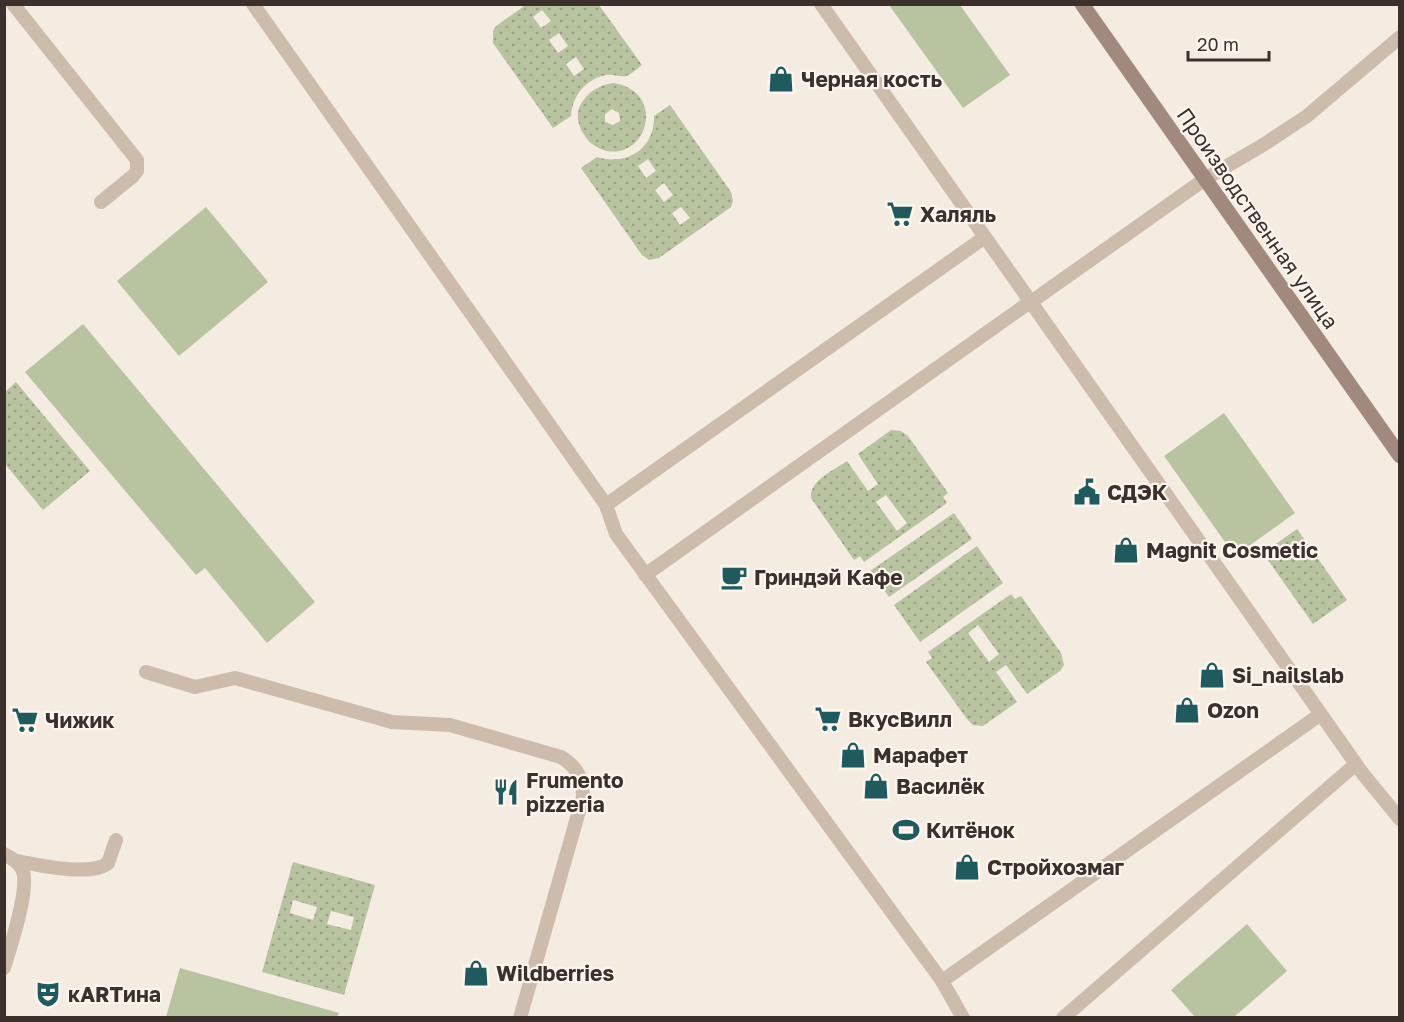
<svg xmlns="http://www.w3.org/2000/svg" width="1404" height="1022" font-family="'Golos Text',sans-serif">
<defs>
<pattern id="park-dots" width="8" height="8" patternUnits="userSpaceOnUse" patternTransform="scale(1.5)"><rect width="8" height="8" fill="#b8c4a0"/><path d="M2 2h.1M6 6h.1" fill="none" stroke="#97a083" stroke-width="1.8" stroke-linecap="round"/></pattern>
</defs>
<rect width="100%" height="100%" fill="#f4ebe1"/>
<path fill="#b8c4a0" d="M889 5H960L1010 75 963 108Z
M206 207 268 282 179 356 117 281Z
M83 324 315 602 267 643 205 568 196 575 25 372Z
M1224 413 1295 513 1235 556 1164 456Z
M1247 924 1287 971 1234 1017H1195L1171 990Z
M180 968 339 1013 337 1017H166Z"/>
<path fill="url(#park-dots)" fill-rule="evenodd" d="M527 4 599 5 642 65C638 68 631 75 626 76 620 77 613 74 606 75 586 79 572 96 571 116L553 128 493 43V31L496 26ZM542 10 551 21 541 28 533 17ZM559 33 568 46 558 53 549 40ZM576 57 584 69 574 76 566 64Z
M613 83C668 91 647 163 603 150 596 147 589 143 585 136 567 112 586 87 613 83ZM612 109 619 113 620 121 613 125 605 122V114Z
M670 105 731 192 733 201 731 207 659 258 649 260 642 255 581 168 597 157C626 166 655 149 654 116ZM648 159 656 171 646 178 638 166ZM664 183 673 195 664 202 655 190ZM681 207 690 218 680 225 672 213Z
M16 382 90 471 43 510 5 464V392Z
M891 430 901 431 908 436 948 493 943 497 947 503 864 562 860 556 854 560 811 498C809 481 834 470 847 461L868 491 878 484 858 454ZM886 495 907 523 897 531 876 502Z
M954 513 972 539 889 597 870 571Z
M1297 529 1347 600 1313 624 1263 553Z
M977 546 1003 583 920 642 894 605Z
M1011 594 1015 599 1021 596 1061 653 1064 665 1060 671 1027 694 1006 665 996 672 1017 702 983 726 973 725 967 719 926 662 932 658 928 652ZM978 625 999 654 989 662 968 633Z
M293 862 375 885 344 995 262 972ZM293 900 317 907 313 920 290 913ZM331 911 354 917 351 930 327 924Z"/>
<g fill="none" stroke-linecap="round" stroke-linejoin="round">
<path stroke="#cdbbac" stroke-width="14" d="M13 4 137 160V171L133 176 101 202
M253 4 606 505 616 534 942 981 1321 714
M821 4 1363 774 1400 819
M1031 302 1205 179 1263 145 1307 116 1400 37
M606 505 985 237
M645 575 1030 302
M146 672 195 687 235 678 392 722 450 725 561 757C577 767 583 778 583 797L520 1018
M4 854C12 858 18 862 22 869 31 886 10 948 4 968
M16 861C38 865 91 877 108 863L116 840
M942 981 963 1018
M1063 1018 1356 764"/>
<path stroke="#a18a7d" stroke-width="15" d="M1082 4 1400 456"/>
</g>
<defs>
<g id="shop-bare" transform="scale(2.07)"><path d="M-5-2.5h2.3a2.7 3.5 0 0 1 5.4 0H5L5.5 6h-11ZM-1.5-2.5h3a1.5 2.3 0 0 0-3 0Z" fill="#1f5a5e" stroke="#fbf5ee" stroke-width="2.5" paint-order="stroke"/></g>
<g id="supermarket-bare" transform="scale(2.07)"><path d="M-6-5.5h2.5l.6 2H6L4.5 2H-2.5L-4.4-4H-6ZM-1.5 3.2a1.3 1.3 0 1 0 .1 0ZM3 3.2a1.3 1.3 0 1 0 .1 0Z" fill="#1f5a5e" stroke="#fbf5ee" stroke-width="2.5" paint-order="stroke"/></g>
<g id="civic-bare" transform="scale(2.07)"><path d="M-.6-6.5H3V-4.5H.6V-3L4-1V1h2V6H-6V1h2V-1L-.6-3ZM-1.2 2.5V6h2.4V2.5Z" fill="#1f5a5e" stroke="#fbf5ee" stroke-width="2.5" paint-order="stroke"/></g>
<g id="cafe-bare" transform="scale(2.07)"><path d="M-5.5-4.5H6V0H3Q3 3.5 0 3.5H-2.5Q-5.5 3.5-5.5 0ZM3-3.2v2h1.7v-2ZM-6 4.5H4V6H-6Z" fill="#1f5a5e" stroke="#fbf5ee" stroke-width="2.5" paint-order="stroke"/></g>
<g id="restaurant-bare" transform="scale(2.07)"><path d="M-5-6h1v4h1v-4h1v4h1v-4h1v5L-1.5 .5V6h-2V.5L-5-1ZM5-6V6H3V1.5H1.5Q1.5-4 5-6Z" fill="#1f5a5e" stroke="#fbf5ee" stroke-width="2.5" paint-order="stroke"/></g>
<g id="stadium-bare" transform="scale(2.07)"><path d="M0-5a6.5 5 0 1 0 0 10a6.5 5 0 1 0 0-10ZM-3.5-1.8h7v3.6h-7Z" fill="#1f5a5e" stroke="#fbf5ee" stroke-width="2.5" paint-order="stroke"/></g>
<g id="theatre-bare" transform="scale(2.07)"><path d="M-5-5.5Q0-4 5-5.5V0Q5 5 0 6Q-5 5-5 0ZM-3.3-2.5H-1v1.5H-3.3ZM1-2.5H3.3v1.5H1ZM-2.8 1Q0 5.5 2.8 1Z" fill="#1f5a5e" stroke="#fbf5ee" stroke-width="2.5" paint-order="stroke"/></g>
</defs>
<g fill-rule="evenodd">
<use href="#shop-bare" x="781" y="79"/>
<use href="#supermarket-bare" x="900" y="214"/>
<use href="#civic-bare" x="1087" y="492"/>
<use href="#shop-bare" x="1126" y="550"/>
<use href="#cafe-bare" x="734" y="577"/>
<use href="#shop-bare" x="1212" y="675"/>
<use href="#shop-bare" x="1187" y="710"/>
<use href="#supermarket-bare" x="828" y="719"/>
<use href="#supermarket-bare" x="25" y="720"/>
<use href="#shop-bare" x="853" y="755"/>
<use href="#shop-bare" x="876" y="786"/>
<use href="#restaurant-bare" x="506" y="792"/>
<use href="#stadium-bare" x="906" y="830"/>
<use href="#shop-bare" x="967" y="867"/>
<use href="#shop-bare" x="476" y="973"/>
<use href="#theatre-bare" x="48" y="994"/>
</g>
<g text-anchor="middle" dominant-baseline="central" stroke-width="4.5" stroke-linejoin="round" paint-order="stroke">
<g font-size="21" font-weight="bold" fill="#3b302b" stroke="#fbf5ee" text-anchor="start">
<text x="801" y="79">Черная кость</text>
<text x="920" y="214">Халяль</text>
<text x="1107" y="492">СДЭК</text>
<text x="1146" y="550">Magnit Cosmetic</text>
<text x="754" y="577">Гриндэй Кафе</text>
<text x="1232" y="675">Si_nailslab</text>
<text x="1207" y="710">Ozon</text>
<text x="848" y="719">ВкусВилл</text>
<text x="45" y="720">Чижик</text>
<text x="873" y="755">Марафет</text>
<text x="526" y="780">Frumento<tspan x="526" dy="24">pizzeria</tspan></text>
<text x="896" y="786">Василёк</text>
<text x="926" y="830">Китёнок</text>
<text x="987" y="867">Стройхозмаг</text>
<text x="496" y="973">Wildberries</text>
<text x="68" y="994">кARTина</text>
</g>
<g font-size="21" fill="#3b302b" stroke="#fbf5ee">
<text transform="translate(1258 218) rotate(55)">Производственная улица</text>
</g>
</g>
<rect width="1404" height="1022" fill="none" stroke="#3b302b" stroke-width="12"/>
<path d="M1188 51v9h81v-9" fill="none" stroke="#3b302b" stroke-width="3"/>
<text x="1197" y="51" font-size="18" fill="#3b302b" stroke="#fbf5ee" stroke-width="4.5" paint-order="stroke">20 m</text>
</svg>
